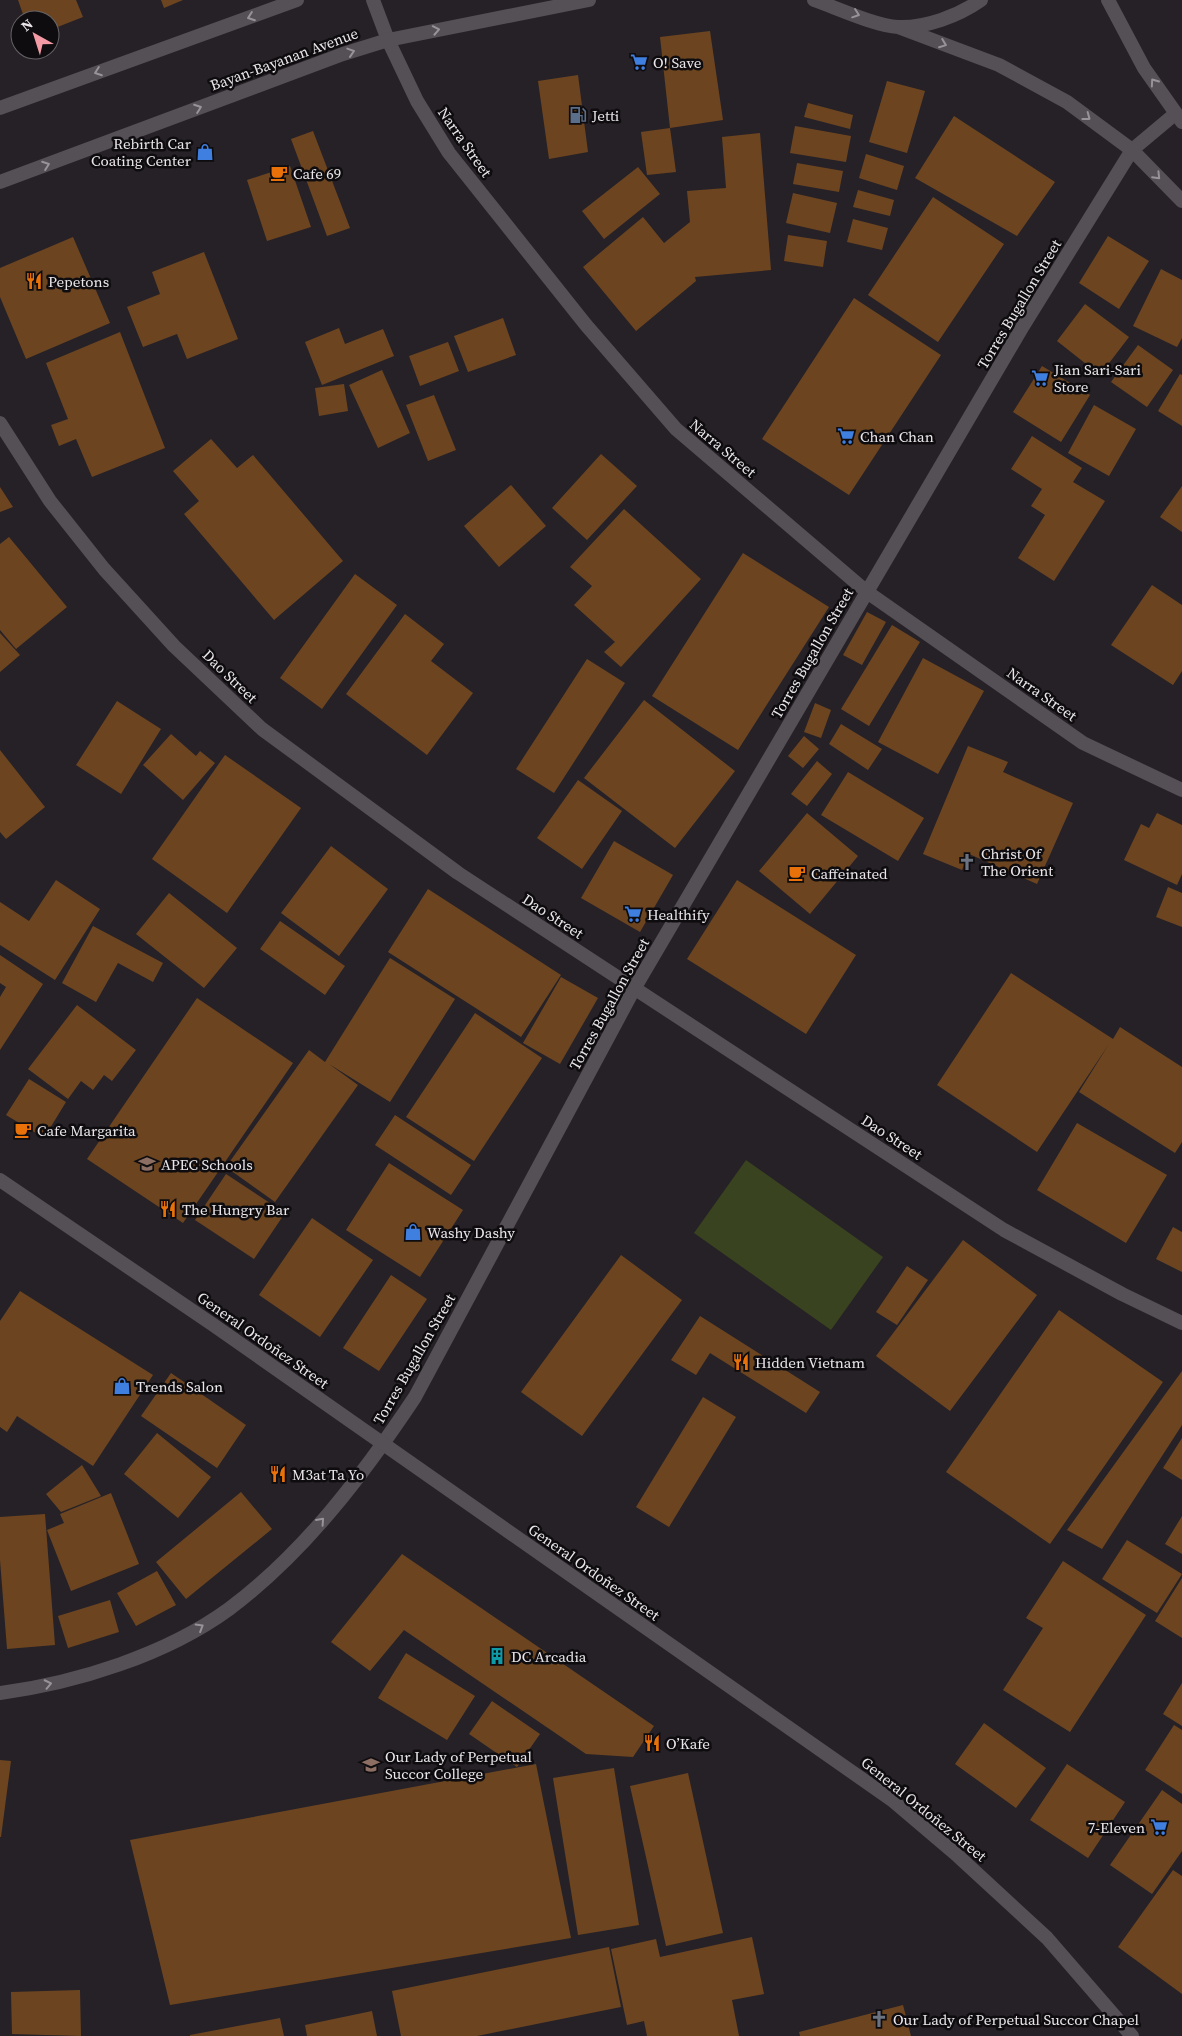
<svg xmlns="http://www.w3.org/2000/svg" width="1182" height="2036" font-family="'Source Serif 4',serif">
<rect width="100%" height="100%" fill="#262127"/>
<path fill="#39431f" d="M746 1160 883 1257 831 1330 694 1233Z"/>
<path fill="#6c4520" d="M18 0H76L83 17 50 30V20H25Z
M161 0H183L164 8Z
M710 31 723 120 670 128 660 37Z
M578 75 588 152 549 159 538 81Z
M887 81 925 91 907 153 869 142Z
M808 103 853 115 850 129 804 117Z
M954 116 1055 182 1017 236 915 178Z
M795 126 851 136 846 162 790 153Z
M670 128 676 172 647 175 641 132Z
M313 131 350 228 327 236 291 139Z
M760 133 771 270 695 277 696 281 636 331 583 267 643 217 664 243 690 222 687 191 726 188 722 137Z
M866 154 904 166 897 190 859 178Z
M797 163 843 171 839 192 793 184Z
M290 166 311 227 267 241 247 180Z
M638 167 660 194 604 239 582 211Z
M858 190 894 200 890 216 853 207Z
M793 193 837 203 830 233 786 223Z
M933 197 1004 244 938 342 868 295Z
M853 219 888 228 882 250 847 242Z
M788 235 827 241 823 267 784 261Z
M1108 236 1149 261 1119 309 1079 283Z
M73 237 110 323 26 359 0 297V268Z
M204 252 238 339 187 359 177 334 143 347 127 307 160 294 152 272Z
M1161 269 1182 280V338L1177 347 1133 326Z
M854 298 941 355 849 495 762 439Z
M1085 304 1129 337 1100 375 1057 341Z
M503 318 516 355 468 372 454 336Z
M339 328 345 344 383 329 394 356 322 385 305 342Z
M120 332 165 448 92 477 76 439 59 446 51 425 68 419 46 363Z
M448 342 459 371 420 386 409 356Z
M1138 345 1173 370 1147 407 1111 382Z
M1042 366 1090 395 1061 442 1013 412Z
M382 370 410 433 378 448 349 385Z
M1180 374 1182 375V426L1158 411Z
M344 384 348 411 319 416 315 388Z
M434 395 456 450 428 461 406 405Z
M1094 405 1136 429 1109 476 1068 453Z
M1032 436 1082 468 1073 482 1105 501 1054 581 1018 558 1045 515 1031 506 1042 489 1011 469Z
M211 439 237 468 253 455 343 561 274 620 184 514 199 501 173 471Z
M601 454 637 486 587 540 552 508Z
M511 485 546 526 499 567 464 526Z
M1182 486V532L1160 517Z
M0 487 13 507 0 512Z
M624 509 701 579 621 667 604 652 615 642 574 605 592 586 570 567Z
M9 537 67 607 16 649 0 630V544Z
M743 553 829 607 738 750 652 696Z
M355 574 397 605 322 709 280 678Z
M1152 585 1182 605V671L1173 685 1111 645Z
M867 612 886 622 862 665 843 655Z
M405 614 444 644 431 661 473 693 427 755 346 694Z
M892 625 920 642 869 726 841 709Z
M0 633 20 655 0 672Z
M923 658 984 691 938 774 878 742Z
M587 659 625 683 554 793 516 769Z
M644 700 735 771 675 848 584 778Z
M117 701 161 729 121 794 76 765Z
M815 703 831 710 821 738 804 732Z
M841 724 882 749 868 770 829 744Z
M171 734 196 756 200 751 215 763 183 800 143 765Z
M804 736 819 749 803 768 788 756Z
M968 746 1008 762 1003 772 1073 803 1037 884 969 854 962 870 923 854Z
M0 750 45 807 6 839 0 832Z
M225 755 301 808 227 913 152 859Z
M817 761 832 774 807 806 791 794Z
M848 772 924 818 898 861 821 815Z
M578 780 622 811 582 869 537 838Z
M807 813 858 856 810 914 759 871Z
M1157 813 1182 825V874L1177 885 1124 860 1141 824 1149 828Z
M614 841 673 875 640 932 581 898Z
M331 846 388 889 339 956 281 913Z
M56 880 100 909 55 980 0 945V902L29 921Z
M737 880 856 955 806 1034 687 959Z
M1168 887 1182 893V927L1156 917Z
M428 889 561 975 521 1037 388 952Z
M169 893 237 948 204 988 136 934Z
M280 921 345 966 325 995 260 949Z
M93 926 163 963 153 982 118 963 96 1002 62 983Z
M0 955 43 984 0 1050V997L6 987 0 983Z
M390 958 455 999 390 1102 329 1064 358 1085 275 1202 226 1167 309 1050 325 1062Z
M1011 973 1113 1039 1120 1027 1182 1067V1142L1175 1153 1079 1092 1109 1044 1037 1152 937 1085Z
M561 977 598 998 560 1064 523 1043Z
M197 998 293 1063 183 1223 87 1159Z
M77 1005 136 1050 112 1081 104 1075 93 1090 81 1081 68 1099 28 1069Z
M475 1013 542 1058 474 1161 406 1117Z
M29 1079 66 1102 44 1138 6 1115Z
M395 1115 471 1165 451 1195 375 1145Z
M1077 1123 1167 1175 1126 1243 1037 1190Z
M389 1163 463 1210 420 1277 346 1230Z
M226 1174 285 1213 254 1259 195 1220Z
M312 1218 373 1260 320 1337 259 1295Z
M1173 1227 1182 1232V1272L1156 1259Z
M963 1240 1037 1295 950 1411 876 1356Z
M621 1255 682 1300 582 1436 521 1392Z
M907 1266 928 1280 897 1325 876 1312Z
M391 1275 427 1299 379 1371 343 1348Z
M20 1291 153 1375 93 1466 17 1416 7 1432 0 1427V1321Z
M1059 1310 1163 1382 1050 1544 946 1472Z
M700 1316 820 1392 806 1413 710 1353 696 1375 671 1360Z
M1182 1371V1425L1102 1549 1067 1530Z
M171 1373 246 1425 217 1468 141 1416Z
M703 1397 736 1417 669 1527 636 1507Z
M157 1433 211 1477 178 1518 124 1474Z
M1182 1438V1480L1163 1468Z
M82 1465 101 1496 61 1512 46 1494Z
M241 1492 272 1529 186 1599 156 1562Z
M111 1493 139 1564 71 1591 47 1530 64 1523 60 1514Z
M45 1514 55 1645 7 1649 0 1560V1517Z
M1182 1516V1554L1165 1544Z
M1127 1540 1182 1574 1157 1613 1102 1579Z
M402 1554 654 1726 633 1757 586 1754 404 1630 370 1671 331 1642Z
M1063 1561 1146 1615 1070 1732 1003 1690 1043 1628 1026 1618Z
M157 1571 176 1605 136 1626 117 1593Z
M1182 1578V1638L1155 1621Z
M110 1600 119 1632 68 1648 58 1616Z
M406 1653 475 1696 447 1740 378 1698Z
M1182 1683V1726L1163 1714Z
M492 1701 540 1734 517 1767 469 1734Z
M984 1723 1046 1768 1016 1808 955 1764Z
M1174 1725 1182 1730V1794L1145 1770Z
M0 1760 11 1761 1 1837H0Z
M536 1764 571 1938 170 2005 130 1840Z
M1067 1764 1125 1802 1088 1858 1030 1820Z
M614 1768 639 1925 578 1935 553 1778Z
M688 1773 723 1933 666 1946 630 1786Z
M1162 1790 1182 1804V1851L1152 1894 1110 1865Z
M1173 1870 1182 1876V1994L1118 1947Z
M752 1937 764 1994 732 2000 739 2036H647L644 2021 627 2025 611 1949 656 1939 660 1957Z
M609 1947 621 2007 477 2036H401L392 1991Z
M80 1990 81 2036 12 2034 11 1992Z
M903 2005 911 2036H800L799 2032Z
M372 2011 377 2036H307L305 2025Z
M280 2018 284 2036H190V2035Z"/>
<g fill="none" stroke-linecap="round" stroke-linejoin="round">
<path stroke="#554f56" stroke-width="14" d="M373 0 388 40 417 101 449 153 586 325 676 429 867 592 1083 743 1182 790
M0 423 50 501 104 569 174 646 262 729 458 873 1004 1230 1122 1294 1182 1323
M0 1693C76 1683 166 1655 229 1609 304 1553 363 1475 415 1397L634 989 1023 326 1132 150 1175 114"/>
<path stroke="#554f56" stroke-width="14" d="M814 0C837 8 876 26 898 27 926 28 958 16 981 0
M1108 0 1144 68 1182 122
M898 27 999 65 1067 102 1132 150 1182 201
M0 108 297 0
M0 182 343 54 388 40 589 0"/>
<path stroke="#554f56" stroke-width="14" d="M0 1180 212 1324 892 1800 958 1856 1047 1938 1132 2036"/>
</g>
<defs><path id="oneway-chevron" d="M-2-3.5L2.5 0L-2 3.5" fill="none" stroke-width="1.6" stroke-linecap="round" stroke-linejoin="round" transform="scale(1.25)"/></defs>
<g stroke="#989399">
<use href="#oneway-chevron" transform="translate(856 14) rotate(19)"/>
<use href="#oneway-chevron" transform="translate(251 17) rotate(160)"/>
<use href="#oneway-chevron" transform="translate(436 30) rotate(-11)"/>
<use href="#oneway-chevron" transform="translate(943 44) rotate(21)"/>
<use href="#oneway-chevron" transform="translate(351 52) rotate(-18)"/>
<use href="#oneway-chevron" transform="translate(98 72) rotate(160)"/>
<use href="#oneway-chevron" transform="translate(1154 82) rotate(-125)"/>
<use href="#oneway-chevron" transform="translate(198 108) rotate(-20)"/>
<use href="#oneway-chevron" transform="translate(1087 117) rotate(37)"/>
<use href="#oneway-chevron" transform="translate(46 165) rotate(-20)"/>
<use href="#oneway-chevron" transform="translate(1157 176) rotate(46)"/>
<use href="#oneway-chevron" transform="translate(321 1521) rotate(-48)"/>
<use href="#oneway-chevron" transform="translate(200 1627) rotate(-31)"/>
<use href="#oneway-chevron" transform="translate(48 1684) rotate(-12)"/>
</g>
<defs>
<g id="supermarket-bare" transform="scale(1.35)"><path d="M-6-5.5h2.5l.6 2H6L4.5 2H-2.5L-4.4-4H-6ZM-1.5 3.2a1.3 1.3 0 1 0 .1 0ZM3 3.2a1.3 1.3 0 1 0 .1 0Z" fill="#3f7fe0" stroke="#0e0c0e" stroke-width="2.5" paint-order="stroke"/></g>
<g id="fuel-bare" transform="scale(1.35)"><path d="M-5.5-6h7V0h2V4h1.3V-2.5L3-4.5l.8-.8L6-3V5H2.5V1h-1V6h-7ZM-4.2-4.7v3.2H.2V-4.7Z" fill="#5c6f8a" stroke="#0e0c0e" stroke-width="2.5" paint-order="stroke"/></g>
<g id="shop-bare" transform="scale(1.35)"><path d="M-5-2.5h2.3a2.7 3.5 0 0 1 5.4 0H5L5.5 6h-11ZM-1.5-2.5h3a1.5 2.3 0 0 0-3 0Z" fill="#3f7fe0" stroke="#0e0c0e" stroke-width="2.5" paint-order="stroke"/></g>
<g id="cafe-bare" transform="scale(1.35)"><path d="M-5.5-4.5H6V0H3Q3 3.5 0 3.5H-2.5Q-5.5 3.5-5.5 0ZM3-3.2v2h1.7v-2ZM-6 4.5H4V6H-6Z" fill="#e8710a" stroke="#0e0c0e" stroke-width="2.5" paint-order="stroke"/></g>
<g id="restaurant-bare" transform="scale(1.35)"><path d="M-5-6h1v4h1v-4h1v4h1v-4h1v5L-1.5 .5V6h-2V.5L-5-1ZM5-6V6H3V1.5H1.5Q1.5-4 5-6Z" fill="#e8710a" stroke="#0e0c0e" stroke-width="2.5" paint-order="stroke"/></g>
<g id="church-bare" transform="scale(1.35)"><path d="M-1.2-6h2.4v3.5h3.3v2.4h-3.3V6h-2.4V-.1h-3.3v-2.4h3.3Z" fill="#6b7280" stroke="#0e0c0e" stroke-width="2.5" paint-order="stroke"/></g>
<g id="school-bare" transform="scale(1.35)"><path d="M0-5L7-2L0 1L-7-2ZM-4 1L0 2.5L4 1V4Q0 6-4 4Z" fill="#8d6e63" stroke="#0e0c0e" stroke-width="2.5" paint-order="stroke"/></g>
<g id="building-bare" transform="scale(1.35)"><path d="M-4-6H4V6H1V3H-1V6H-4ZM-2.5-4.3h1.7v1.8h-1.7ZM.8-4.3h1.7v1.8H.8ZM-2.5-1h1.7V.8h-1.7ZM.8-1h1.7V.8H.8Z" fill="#0f9aa8" stroke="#0e0c0e" stroke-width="2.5" paint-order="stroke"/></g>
<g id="university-bare" transform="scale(1.35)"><path d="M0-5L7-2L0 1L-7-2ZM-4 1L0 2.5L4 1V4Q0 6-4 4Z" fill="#8d6e63" stroke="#0e0c0e" stroke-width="2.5" paint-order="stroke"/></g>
</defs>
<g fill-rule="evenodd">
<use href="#supermarket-bare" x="639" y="62"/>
<use href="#fuel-bare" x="578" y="115"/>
<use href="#shop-bare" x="205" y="152"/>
<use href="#cafe-bare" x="279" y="173"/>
<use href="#restaurant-bare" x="34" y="281"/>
<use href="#supermarket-bare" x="1040" y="378"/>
<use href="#supermarket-bare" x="846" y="436"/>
<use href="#church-bare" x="967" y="862"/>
<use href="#cafe-bare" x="797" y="873"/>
<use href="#supermarket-bare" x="633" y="914"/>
<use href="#cafe-bare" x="23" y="1130"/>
<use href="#school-bare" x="147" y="1164"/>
<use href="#restaurant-bare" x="168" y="1209"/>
<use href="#shop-bare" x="413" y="1232"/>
<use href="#restaurant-bare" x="741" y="1362"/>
<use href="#shop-bare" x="122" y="1386"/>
<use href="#restaurant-bare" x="278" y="1474"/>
<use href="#building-bare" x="497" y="1656"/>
<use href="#restaurant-bare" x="652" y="1743"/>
<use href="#university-bare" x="371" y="1765"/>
<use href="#supermarket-bare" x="1159" y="1827"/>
<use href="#church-bare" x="879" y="2019"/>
</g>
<g text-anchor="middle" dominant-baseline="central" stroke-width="5" stroke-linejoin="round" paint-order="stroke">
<g font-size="15" fill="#eae6ea" stroke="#0e0c0e">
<text transform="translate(284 59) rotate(-20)">Bayan-Bayanan Avenue</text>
<text transform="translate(465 142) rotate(55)">Narra Street</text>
<text transform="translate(1019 304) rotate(-59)">Torres Bugallon Street</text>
<text transform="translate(723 448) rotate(40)">Narra Street</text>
<text transform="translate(812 653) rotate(-60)">Torres Bugallon Street</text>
<text transform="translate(230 676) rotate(44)">Dao Street</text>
<text transform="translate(1042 694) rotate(35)">Narra Street</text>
<text transform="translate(553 916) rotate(33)">Dao Street</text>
<text transform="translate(609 1004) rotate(-61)">Torres Bugallon Street</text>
<text transform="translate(892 1137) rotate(33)">Dao Street</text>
<text transform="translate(263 1340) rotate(35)">General Ordoñez Street</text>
<text transform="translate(414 1359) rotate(-60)">Torres Bugallon Street</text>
<text transform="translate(594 1572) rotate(35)">General Ordoñez Street</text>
<text transform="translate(924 1809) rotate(39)">General Ordoñez Street</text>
</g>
<g font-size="15" fill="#eae6ea" stroke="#0e0c0e" text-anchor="start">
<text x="653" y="62">O! Save</text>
<text x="592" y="115">Jetti</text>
<text x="191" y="143" text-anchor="end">Rebirth Car<tspan x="191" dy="17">Coating Center</tspan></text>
<text x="293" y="173">Cafe 69</text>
<text x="48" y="281">Pepetons</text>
<text x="1054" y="369">Jian Sari-Sari<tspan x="1054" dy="17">Store</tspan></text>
<text x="860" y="436">Chan Chan</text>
<text x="981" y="853">Christ Of<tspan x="981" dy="17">The Orient</tspan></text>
<text x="811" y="873">Caffeinated</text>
<text x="647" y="914">Healthify</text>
<text x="37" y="1130">Cafe Margarita</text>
<text x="161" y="1164">APEC Schools</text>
<text x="182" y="1209">The Hungry Bar</text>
<text x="427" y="1232">Washy Dashy</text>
<text x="755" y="1362">Hidden Vietnam</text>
<text x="136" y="1386">Trends Salon</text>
<text x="292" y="1474">M3at Ta Yo</text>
<text x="511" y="1656">DC Arcadia</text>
<text x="666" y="1743">O’Kafe</text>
<text x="385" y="1756">Our Lady of Perpetual<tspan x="385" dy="17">Succor College</tspan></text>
<text x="1145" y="1827" text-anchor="end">7-Eleven</text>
<text x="893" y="2019">Our Lady of Perpetual Succor Chapel</text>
</g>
</g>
<g transform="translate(35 35) rotate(321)"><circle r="24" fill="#0e0c0e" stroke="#666366"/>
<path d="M0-4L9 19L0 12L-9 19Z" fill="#f49aa5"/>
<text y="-8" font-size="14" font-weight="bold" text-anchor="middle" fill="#eae6ea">N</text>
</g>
</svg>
